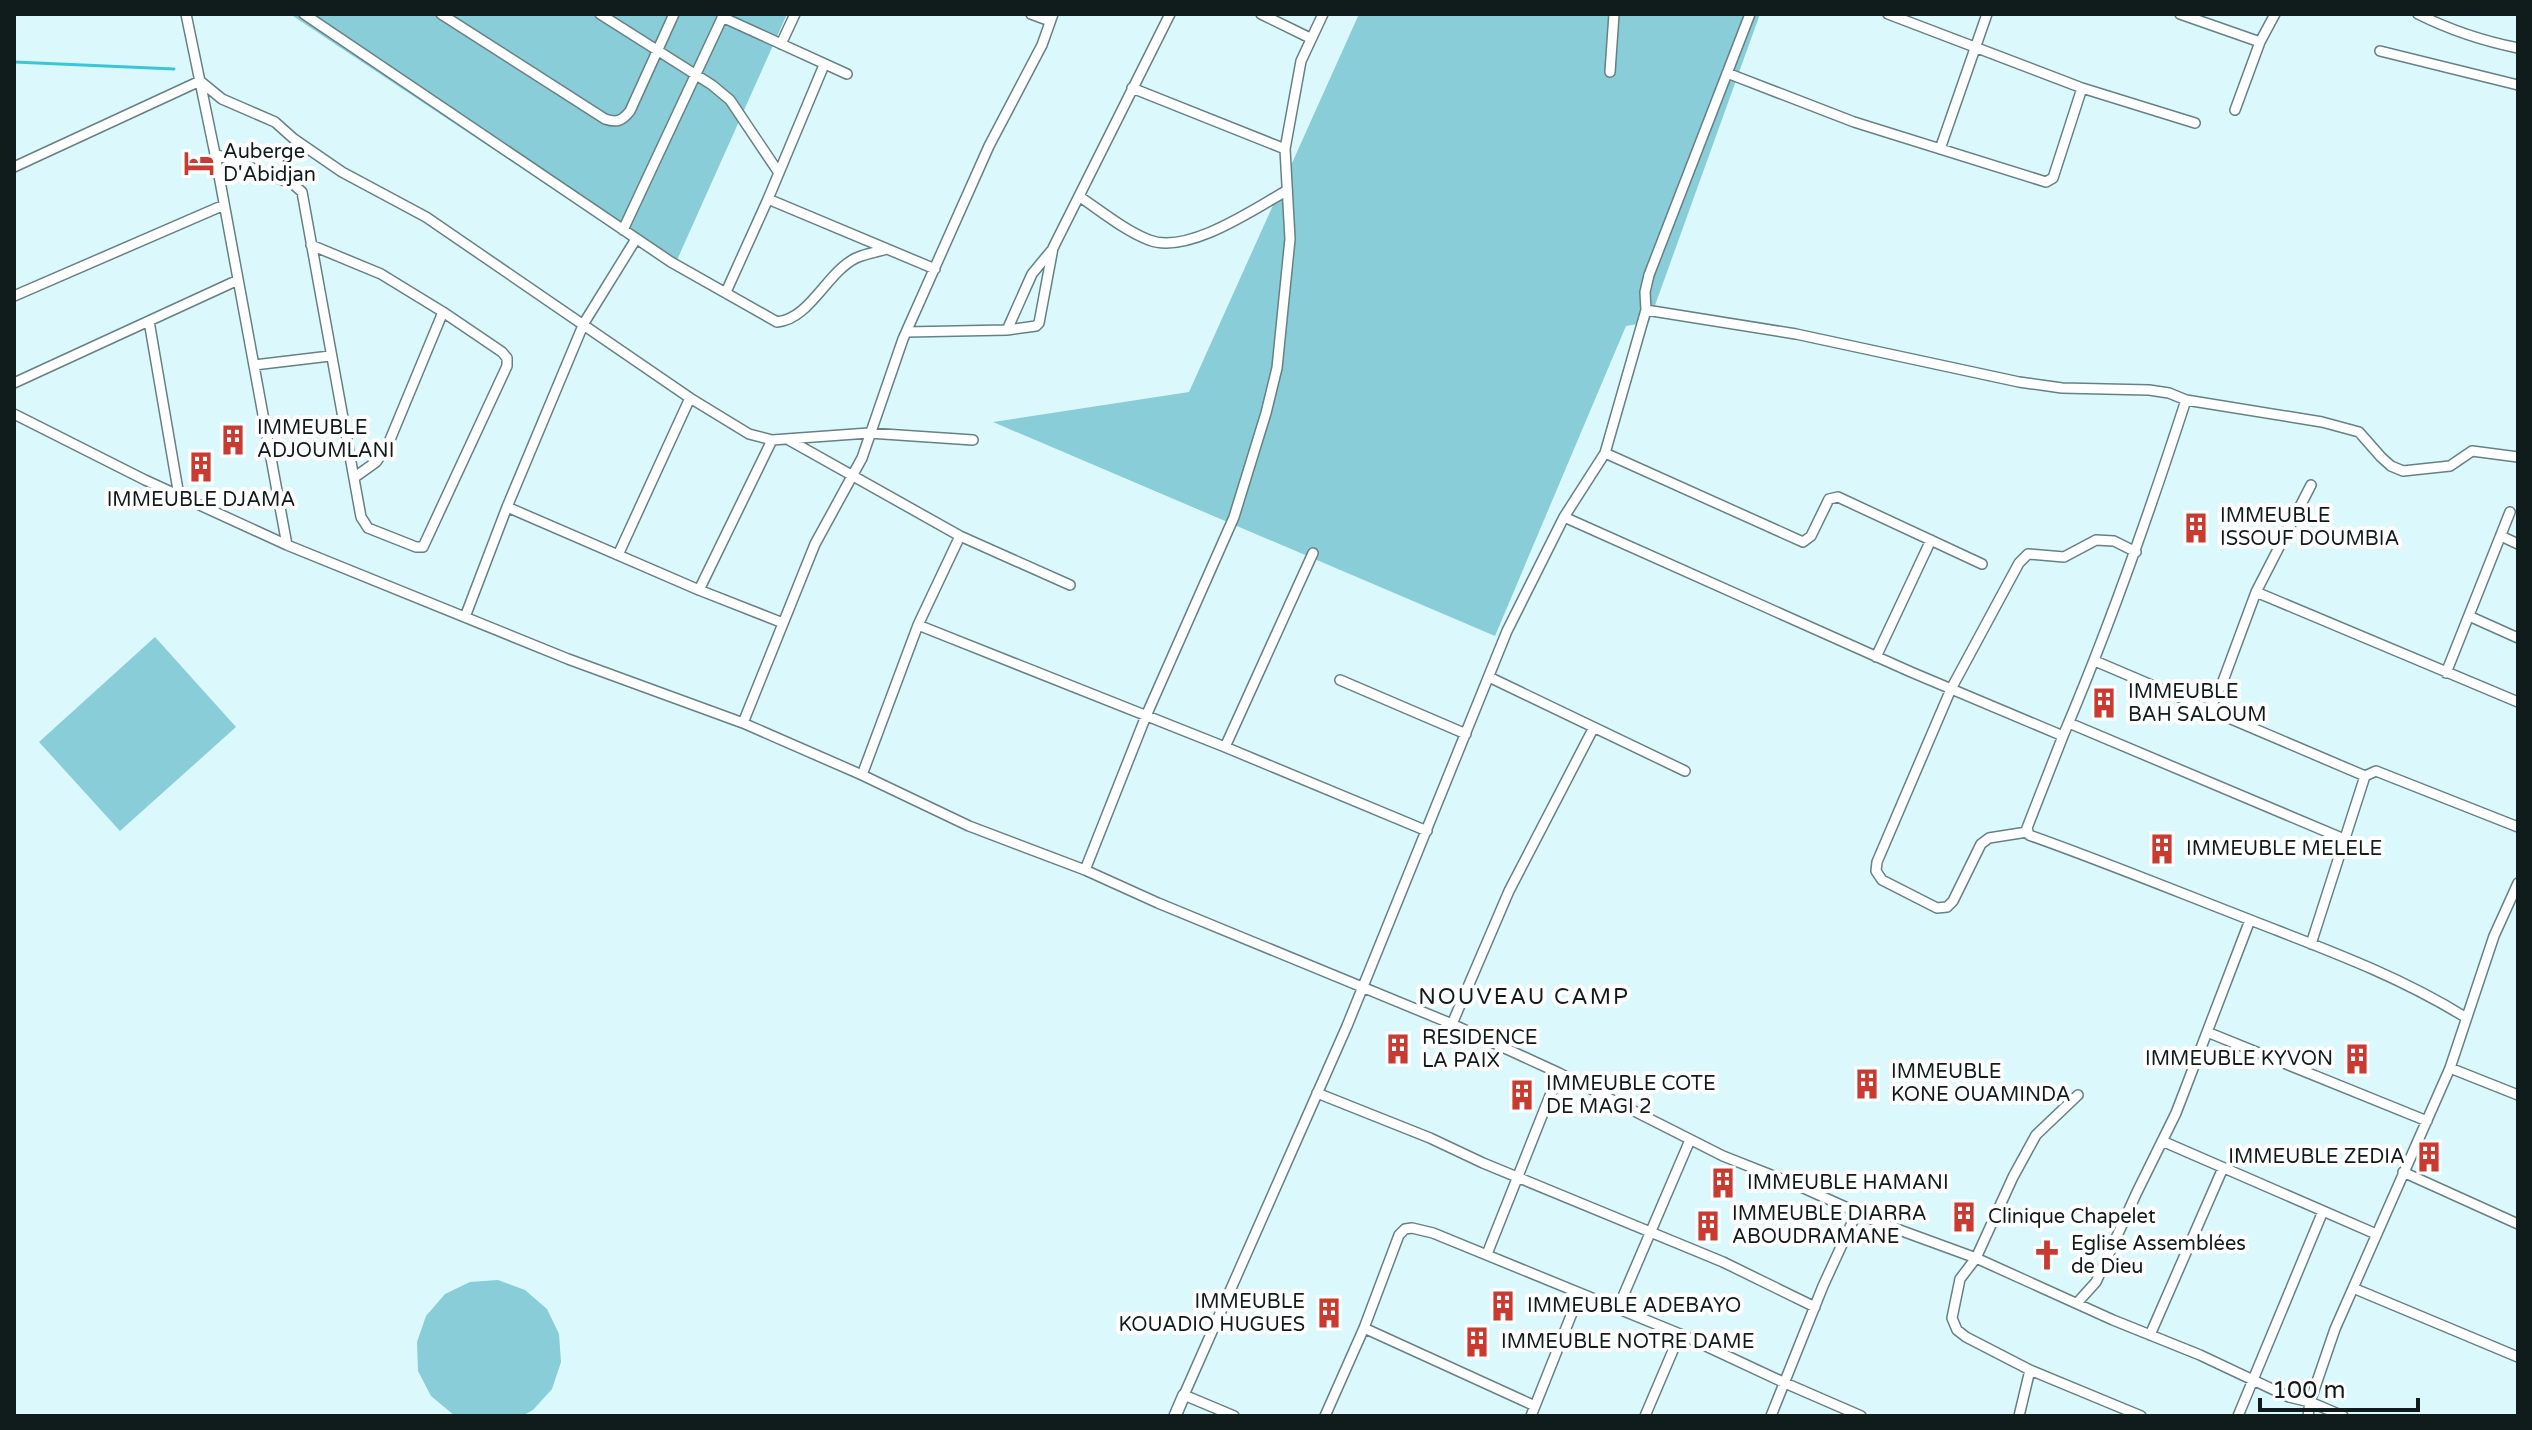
<svg xmlns="http://www.w3.org/2000/svg" width="2532" height="1430" font-family="'Varela Round',sans-serif">
<rect width="100%" height="100%" fill="#dbf8fc"/>
<path fill="#88cdd8" d="M290 14H787L673 269Z
M1359 14H1760L1649 322 1626 326 1495 636 993 422 1189 392Z
M155 637 236 727 120 831 39 742Z
M498 1280 525 1290 547 1309 559 1334 561 1362 552 1389 533 1410 522 1416H455L431 1396 418 1371 417 1342 426 1316 445 1294 470 1282Z"/>
<g fill="none" stroke-linecap="round" stroke-linejoin="round">
<path stroke="#3ac6d9" stroke-width="3" d="M14 62 174 69"/>
<g stroke="#668085" stroke-width="12">
<path id="minor" d="M186 14 215 154 287 545
M304 14 671 262 777 322C810 319 827 272 856 258 865 254 877 252 887 249
M441 14 605 119C617 123 622 121 630 111L674 14
M600 14 712 85 730 100 779 173
M1031 14 1050 21
M1261 14 1310 38
M1888 14 2082 88 2195 123
M2180 14 2260 42
M2418 14C2450 30 2483 41 2518 48
M722 17 847 74
M781 44 795 14
M2380 51 2518 85
M1610 72 1614 14
M1727 73 1854 122 2046 182 2053 178 2082 88
M200 81 222 99 275 122 294 139 342 172 426 217 690 398 749 434 772 440 869 433 973 440
M1132 88 1285 149
M2235 110 2260 42 2275 14
M1940 149 1987 14
M215 154 293 184 302 192 361 517 368 528 416 547H423L507 366V358L502 352 443 312 381 274 311 245
M14 167 200 81
M1080 197C1101 211 1124 230 1149 240 1187 255 1253 210 1286 191
M768 199 935 269
M623 230 724 14
M726 292 768 199 824 65
M14 296 224 205
M1646 310 1796 334 2019 382 2062 388 2149 390 2169 393 2186 400 2322 422 2359 432 2381 457 2391 466 2403 471 2450 466 2472 451 2518 457
M149 321 179 496
M1007 330 1032 274 1051 251
M906 332 1007 330 1036 326 1039 323 1053 248 1170 14
M254 365 330 356
M14 383 238 280
M14 414 145 480 287 545 568 659 743 723 862 775 969 826 1085 870 1158 903 1452 1024 1559 1073
M789 440 960 536 1070 585
M1605 453 1803 542 1811 536 1829 499 1838 497 1982 564
M355 477 376 462 387 447 443 312
M507 507 699 590 783 623
M1564 517 1911 672 2063 736C2110 626 2149 514 2186 400
M2501 536 2518 544
M618 555 690 398
M699 590 772 440
M2256 592 2518 702
M2469 616 2518 638
M465 617 507 507 584 323 636 239
M918 625 1225 747 1427 831
M1876 657 1931 540
M2095 661 2365 776
M2446 673 2510 512
M1489 677 1685 771
M1340 680 1466 734
M2210 709 2223 681 2256 592 2311 485
M743 723 815 544 862 458 903 339 989 146 1042 45 1053 14
M2069 723 2344 839
M2063 736 2027 828 2029 835C2105 862 2178 892 2253 921 2327 950 2397 975 2465 1017
M1225 747 1313 553
M862 775 918 625 960 536
M2027 832 1989 838 1981 844 1953 901 1947 907 1937 908 1882 880 1876 871 1877 862 1951 689 2019 563 2028 554 2064 557 2096 540 2114 541 2136 552
M1085 870 1146 716 1234 517 1266 413 1277 368 1290 239 1285 149 1301 61 1323 14
M2311 944 2365 776 2376 771 2518 827
M1452 1024 1509 891 1593 729
M2207 1032 2427 1121
M2450 1068 2518 1095
M1317 1093 1430 1138 1483 1163 1723 1262 1815 1307
M2162 1141 2376 1234
M2403 1172 2518 1224
M1487 1254 1559 1073 1723 1156 1799 1186 1883 1224 1976 1258 2113 1320 2200 1355 2289 1397 2310 1402 2335 1329 2450 1068 2494 936 2518 883
M2353 1288 2518 1357
M2077 1303 2096 1282 2137 1192 2176 1113 2250 920
M1618 1308 1690 1140
M1364 1328 1535 1406
M2150 1335 2223 1168
M2030 1370 2141 1416
M1234 1416 1184 1395 1347 1026 1507 631 1564 517 1605 453 1646 310 1645 292 1649 275 1750 14
M1325 1416 1364 1328 1399 1235 1405 1229 1412 1228 1433 1233 1680 1334 1785 1383 1861 1416
M1531 1416 1580 1293
M1645 1416 1680 1334
M1771 1416 1823 1286 1857 1212
M2019 1416 2030 1370 1966 1337 1957 1330 1952 1318 1960 1279 1976 1258 2013 1177 2036 1135 2078 1095
M2238 1416 2323 1211
M2308 1416 2310 1402 2343 1416"/>
</g>
<g stroke="#668085" stroke-width="14">
<path id="tertiary" d="M1175 1416 1184 1395"/>
</g>
<use href="#minor" stroke="#fff" stroke-width="9"/>
<use href="#tertiary" stroke="#fff" stroke-width="11"/>
</g>
<defs>
<g id="hotel-bare" transform="scale(2.4)"><path d="M-6-4.5h1.5V1H6V5H4.5V3h-9V5H-6ZM-4 0a1.8 1.8 0 1 1 3.6 0ZM.5 0V-2.5h3Q6-2.5 6 0Z" fill="#c93b30" stroke="#fff" stroke-width="2.5" paint-order="stroke"/></g>
<g id="building-bare" transform="scale(2.4)"><path d="M-4-6H4V6H1V3H-1V6H-4ZM-2.5-4.3h1.7v1.8h-1.7ZM.8-4.3h1.7v1.8H.8ZM-2.5-1h1.7V.8h-1.7ZM.8-1h1.7V.8H.8Z" fill="#c93b30" stroke="#fff" stroke-width="2.5" paint-order="stroke"/></g>
<g id="church-bare" transform="scale(2.4)"><path d="M-1.2-6h2.4v3.5h3.3v2.4h-3.3V6h-2.4V-.1h-3.3v-2.4h3.3Z" fill="#c93b30" stroke="#fff" stroke-width="2.5" paint-order="stroke"/></g>
</defs>
<g fill-rule="evenodd">
<use href="#hotel-bare" x="199" y="163"/>
<use href="#building-bare" x="233" y="440"/>
<use href="#building-bare" x="201" y="467"/>
<use href="#building-bare" x="2196" y="528"/>
<use href="#building-bare" x="2104" y="703"/>
<use href="#building-bare" x="2162" y="849"/>
<use href="#building-bare" x="1398" y="1049"/>
<use href="#building-bare" x="2357" y="1059"/>
<use href="#building-bare" x="1867" y="1084"/>
<use href="#building-bare" x="1522" y="1095"/>
<use href="#building-bare" x="2429" y="1157"/>
<use href="#building-bare" x="1723" y="1183"/>
<use href="#building-bare" x="1964" y="1217"/>
<use href="#building-bare" x="1708" y="1226"/>
<use href="#church-bare" x="2047" y="1255"/>
<use href="#building-bare" x="1503" y="1306"/>
<use href="#building-bare" x="1329" y="1313"/>
<use href="#building-bare" x="1477" y="1342"/>
</g>
<g text-anchor="middle" dominant-baseline="central" stroke-width="8" stroke-linejoin="round" paint-order="stroke">
<g font-size="20" fill="#101b1c" stroke="#fff" text-anchor="start">
<text x="223" y="152">Auberge<tspan x="223" dy="23">D'Abidjan</tspan></text>
<text x="257" y="428">IMMEUBLE<tspan x="257" dy="23">ADJOUMLANI</tspan></text>
<text x="201" y="500" text-anchor="middle">IMMEUBLE DJAMA</text>
<text x="2220" y="516">IMMEUBLE<tspan x="2220" dy="23">ISSOUF DOUMBIA</tspan></text>
<text x="2128" y="692">IMMEUBLE<tspan x="2128" dy="23">BAH SALOUM</tspan></text>
<text x="2186" y="849">IMMEUBLE MELELE</text>
<text x="1422" y="1038">RESIDENCE<tspan x="1422" dy="23">LA PAIX</tspan></text>
<text x="2333" y="1059" text-anchor="end">IMMEUBLE KYVON</text>
<text x="1891" y="1072">IMMEUBLE<tspan x="1891" dy="23">KONE OUAMINDA</tspan></text>
<text x="1546" y="1084">IMMEUBLE COTE<tspan x="1546" dy="23">DE MAGI 2</tspan></text>
<text x="2405" y="1157" text-anchor="end">IMMEUBLE ZEDIA</text>
<text x="1747" y="1183">IMMEUBLE HAMANI</text>
<text x="1732" y="1214">IMMEUBLE DIARRA<tspan x="1732" dy="23">ABOUDRAMANE</tspan></text>
<text x="1988" y="1217">Clinique Chapelet</text>
<text x="2071" y="1244">Eglise Assemblées<tspan x="2071" dy="23">de Dieu</tspan></text>
<text x="1305" y="1302" text-anchor="end">IMMEUBLE<tspan x="1305" dy="23">KOUADIO HUGUES</tspan></text>
<text x="1527" y="1306">IMMEUBLE ADEBAYO</text>
<text x="1501" y="1342">IMMEUBLE NOTRE DAME</text>
</g>
<g font-size="22" letter-spacing="2" fill="#101b1c" stroke="#fff">
<text x="1524" y="997">NOUVEAU CAMP</text>
</g>
</g>
<rect width="2532" height="1430" fill="none" stroke="#101b1c" stroke-width="32"/>
<path d="M2260 1398v12h158v-12" fill="none" stroke="#101b1c" stroke-width="4"/>
<text x="2272" y="1398" font-size="24" fill="#101b1c" stroke="#ffffff" stroke-width="6" paint-order="stroke">100 m</text>
</svg>
